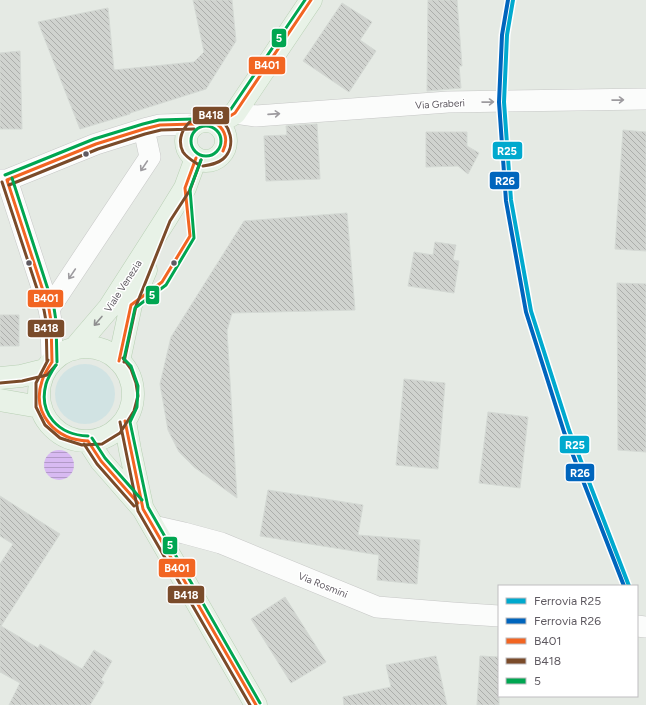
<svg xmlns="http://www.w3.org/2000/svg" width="646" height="705" font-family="Figtree,sans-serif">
<defs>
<pattern id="water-rules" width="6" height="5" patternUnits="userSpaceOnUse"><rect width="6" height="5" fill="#d8baf2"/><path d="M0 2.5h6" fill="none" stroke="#b29ac7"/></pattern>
<pattern id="building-back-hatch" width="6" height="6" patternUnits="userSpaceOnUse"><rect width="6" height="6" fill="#d0d3cf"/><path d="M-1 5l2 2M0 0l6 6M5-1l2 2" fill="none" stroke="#acaeab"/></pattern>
</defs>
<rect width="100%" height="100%" fill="#e5eae4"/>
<path fill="#d1e3e3" d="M55 394a30 30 0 1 1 60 0a30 30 0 1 1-60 0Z"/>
<path fill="url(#water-rules)" d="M44 465a15 15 0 1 1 30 0a15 15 0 1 1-30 0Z"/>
<path fill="url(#building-back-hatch)" stroke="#d4d9d4" d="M193 0H232L236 41 206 89 130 113V114L80 129 38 22 108 8 114 70 194 62 204 52Z
M428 0H457L462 66H459L461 88 427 91Z
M342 3 372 22 360 40 376 51 349 92 303 61Z
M20 51 22 129H0V53Z
M317 124 320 179 266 181 264 136 287 135 286 126Z
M623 130 646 132V251L615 249Z
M426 132H467V146L479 153 468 174 458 166 426 167Z
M347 213 355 310 232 313 227 331 237 498 194 467 179 452 168 430 160 384 171 337 244 221Z
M435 242 456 245 453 260 459 261 454 293 408 286 414 252 433 255Z
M617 283 646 284V452L618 450Z
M0 315H19V346H0Z
M404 379 445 383 438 469 396 465Z
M488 412 528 417 520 488 479 483Z
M268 490 363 505 358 535 420 540 417 584 377 580 379 555 260 536Z
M0 496 60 534 1 626 38 648 40 644 82 669 94 650 112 661 101 680 104 682 90 705H9L20 683 0 672V564L13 544 0 536Z
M285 597 326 662 291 683 251 619Z
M436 656 447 705H344L343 697 391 687 386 665Z
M480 656 499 657V705H477Z"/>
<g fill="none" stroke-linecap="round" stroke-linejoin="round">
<g stroke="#c6c7c6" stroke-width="22">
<path id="minor" d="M235 113 256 116 448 102 646 99
M0 180H7L96 144 144 129 160 125 194 124
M7 180 49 309 51 321 52 362
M49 309 150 157 144 129
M153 526 184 533 221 543 377 607 453 613 499 616
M637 626 646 627"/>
</g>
<g stroke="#b8d0b4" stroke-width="23">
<path id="major" d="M186 141a20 20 0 1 1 40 0a20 20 0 1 1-40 0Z
M217 124 235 113 311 0
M39 394a47 47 0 1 1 94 0a47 47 0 1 1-94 0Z
M74 349 109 308 166 219 185 188 196 158
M119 361 131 305 146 270
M0 378 21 376 45 370
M0 400 40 407
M125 421 130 450 142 506
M88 441 101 461 143 509 256 705"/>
</g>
<use href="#minor" stroke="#fbfcfb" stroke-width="21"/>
<use href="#major" stroke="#e8f2e7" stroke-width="22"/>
<g stroke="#fff" stroke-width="6">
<path id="bus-1" d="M217 124 235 113 311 0
M217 124C226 131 228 141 223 151
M7 180 96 144 144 129 160 125 194 124
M7 180 49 309 51 321 52 362
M119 361 131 305 162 282 190 236 185 188 196 158
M52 362C48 368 44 374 42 381 31 414 56 440 88 441
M125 421 143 509 256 705
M88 441 101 461 138 503"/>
</g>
<g stroke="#fff" stroke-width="6">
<path id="bus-2" d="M199 165C193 161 187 158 183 152 173 133 194 110 214 116 231 122 237 147 223 159 217 164 210 165 203 166
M2 182 44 310 46 321 47 362
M9 185 98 149 145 134 161 130 194 129
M48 360 36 383V407L45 425 60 438 82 445 102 444 120 433 134 411 138 396 136 383 131 369 123 358
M124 362 136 306 170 221 190 190 201 160
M0 383 22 381 47 375 56 365
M120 422 138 511 250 705
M84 444 97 464 134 506"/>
</g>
<g stroke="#fff" stroke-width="6">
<path id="bus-3" d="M214 120 231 109 305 0
M191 141a15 15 0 1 1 30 0a15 15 0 1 1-30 0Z
M201 160 190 189 194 238 166 285 135 308 124 359 131 366 138 386 137 407 130 422 148 507 260 703
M5 175 94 139 143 124 159 120 194 119
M12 178 54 308 56 321 57 362
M56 365C52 371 48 377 46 384 38 414 59 435 88 436
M92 438 105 458 142 500"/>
</g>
<use href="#bus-1" stroke="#f26522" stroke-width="3"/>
<use href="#bus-2" stroke="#7a4b2a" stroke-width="3"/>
<use href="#bus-3" stroke="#00a651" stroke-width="3"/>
<g stroke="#fff" stroke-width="7">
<path id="rail-1" d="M513 0 507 35 504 102 511 200 531 311 569 430 629 586"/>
</g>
<g stroke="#fff" stroke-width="7">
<path id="rail-2" d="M508 0 502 35 499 102 506 201 526 312 564 432 624 586"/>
</g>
<use href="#rail-1" stroke="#00a9ce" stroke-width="4"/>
<use href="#rail-2" stroke="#0065bd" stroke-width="4"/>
</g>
<defs><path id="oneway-shaft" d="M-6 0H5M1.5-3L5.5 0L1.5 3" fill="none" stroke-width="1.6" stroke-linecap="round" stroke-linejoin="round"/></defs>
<g stroke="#9d9b9f">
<use href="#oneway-shaft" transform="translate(618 100) rotate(-1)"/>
<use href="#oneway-shaft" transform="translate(488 102) rotate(-1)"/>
<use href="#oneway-shaft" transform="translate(274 114) rotate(-4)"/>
<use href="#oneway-shaft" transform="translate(144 166) rotate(124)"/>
<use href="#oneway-shaft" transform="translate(72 274) rotate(124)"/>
</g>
<use stroke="#8f8f90" href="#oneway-shaft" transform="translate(98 321) rotate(131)"/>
<g fill="#5f5a61" stroke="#fff" stroke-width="1.5">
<circle cx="86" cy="154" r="3.5"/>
<circle cx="29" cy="263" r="3.5"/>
<circle cx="174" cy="263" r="3.5"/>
</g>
<g text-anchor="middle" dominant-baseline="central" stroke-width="3" stroke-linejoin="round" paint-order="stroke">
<g font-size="10" fill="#5f5a61" stroke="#fff">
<text transform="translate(440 104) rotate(-3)">Via Graberi</text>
<text transform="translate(123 286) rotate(-57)">Viale Venezia</text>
<text transform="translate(323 585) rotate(22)">Via Rosmini</text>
</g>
</g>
<g stroke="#fff" stroke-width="1.5">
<rect x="271" y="28" width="16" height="20" rx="4" fill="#00a651"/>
<rect x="248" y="56" width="38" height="19" rx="4" fill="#f26522"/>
<rect x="192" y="106" width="38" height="19" rx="4" fill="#7a4b2a"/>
<rect x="492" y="141" width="31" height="19" rx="4" fill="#00a9ce"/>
<rect x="489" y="171" width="31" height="19" rx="4" fill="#0065bd"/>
<rect x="145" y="285" width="15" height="20" rx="4" fill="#00a651"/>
<rect x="27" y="289" width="37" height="19" rx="4" fill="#f26522"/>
<rect x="27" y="319" width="38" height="19" rx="4" fill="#7a4b2a"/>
<rect x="559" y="435" width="31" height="19" rx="4" fill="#00a9ce"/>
<rect x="565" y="463" width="30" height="19" rx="4" fill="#0065bd"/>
<rect x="162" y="536" width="16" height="19" rx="4" fill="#00a651"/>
<rect x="158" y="558" width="38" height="20" rx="4" fill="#f26522"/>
<rect x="167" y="585" width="38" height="19" rx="4" fill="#7a4b2a"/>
</g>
<g font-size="11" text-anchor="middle" font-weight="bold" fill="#fff">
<text x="279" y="42">5</text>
<text x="267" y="69">B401</text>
<text x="211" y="119">B418</text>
<text x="507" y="155">R25</text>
<text x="505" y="185">R26</text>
<text x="152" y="299">5</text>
<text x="46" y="302">B401</text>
<text x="46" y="332">B418</text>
<text x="575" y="449">R25</text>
<text x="580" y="477">R26</text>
<text x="170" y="549">5</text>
<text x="177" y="572">B401</text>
<text x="186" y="599">B418</text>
</g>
<rect x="498" y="585" width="140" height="112" fill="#ffffff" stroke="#bfbdc0"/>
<rect x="506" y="598" width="20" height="6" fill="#00a9ce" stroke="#bfbdc0"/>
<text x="534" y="605" font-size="12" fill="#5f5a61">Ferrovia R25</text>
<rect x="506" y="618" width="20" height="6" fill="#0065bd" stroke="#bfbdc0"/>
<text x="534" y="625" font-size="12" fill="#5f5a61">Ferrovia R26</text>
<rect x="506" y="638" width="20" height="6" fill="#f26522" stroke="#bfbdc0"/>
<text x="534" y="645" font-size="12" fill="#5f5a61">B401</text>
<rect x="506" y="658" width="20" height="6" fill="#7a4b2a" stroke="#bfbdc0"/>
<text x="534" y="665" font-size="12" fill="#5f5a61">B418</text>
<rect x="506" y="678" width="20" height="6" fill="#00a651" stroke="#bfbdc0"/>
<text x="534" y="685" font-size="12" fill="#5f5a61">5</text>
</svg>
